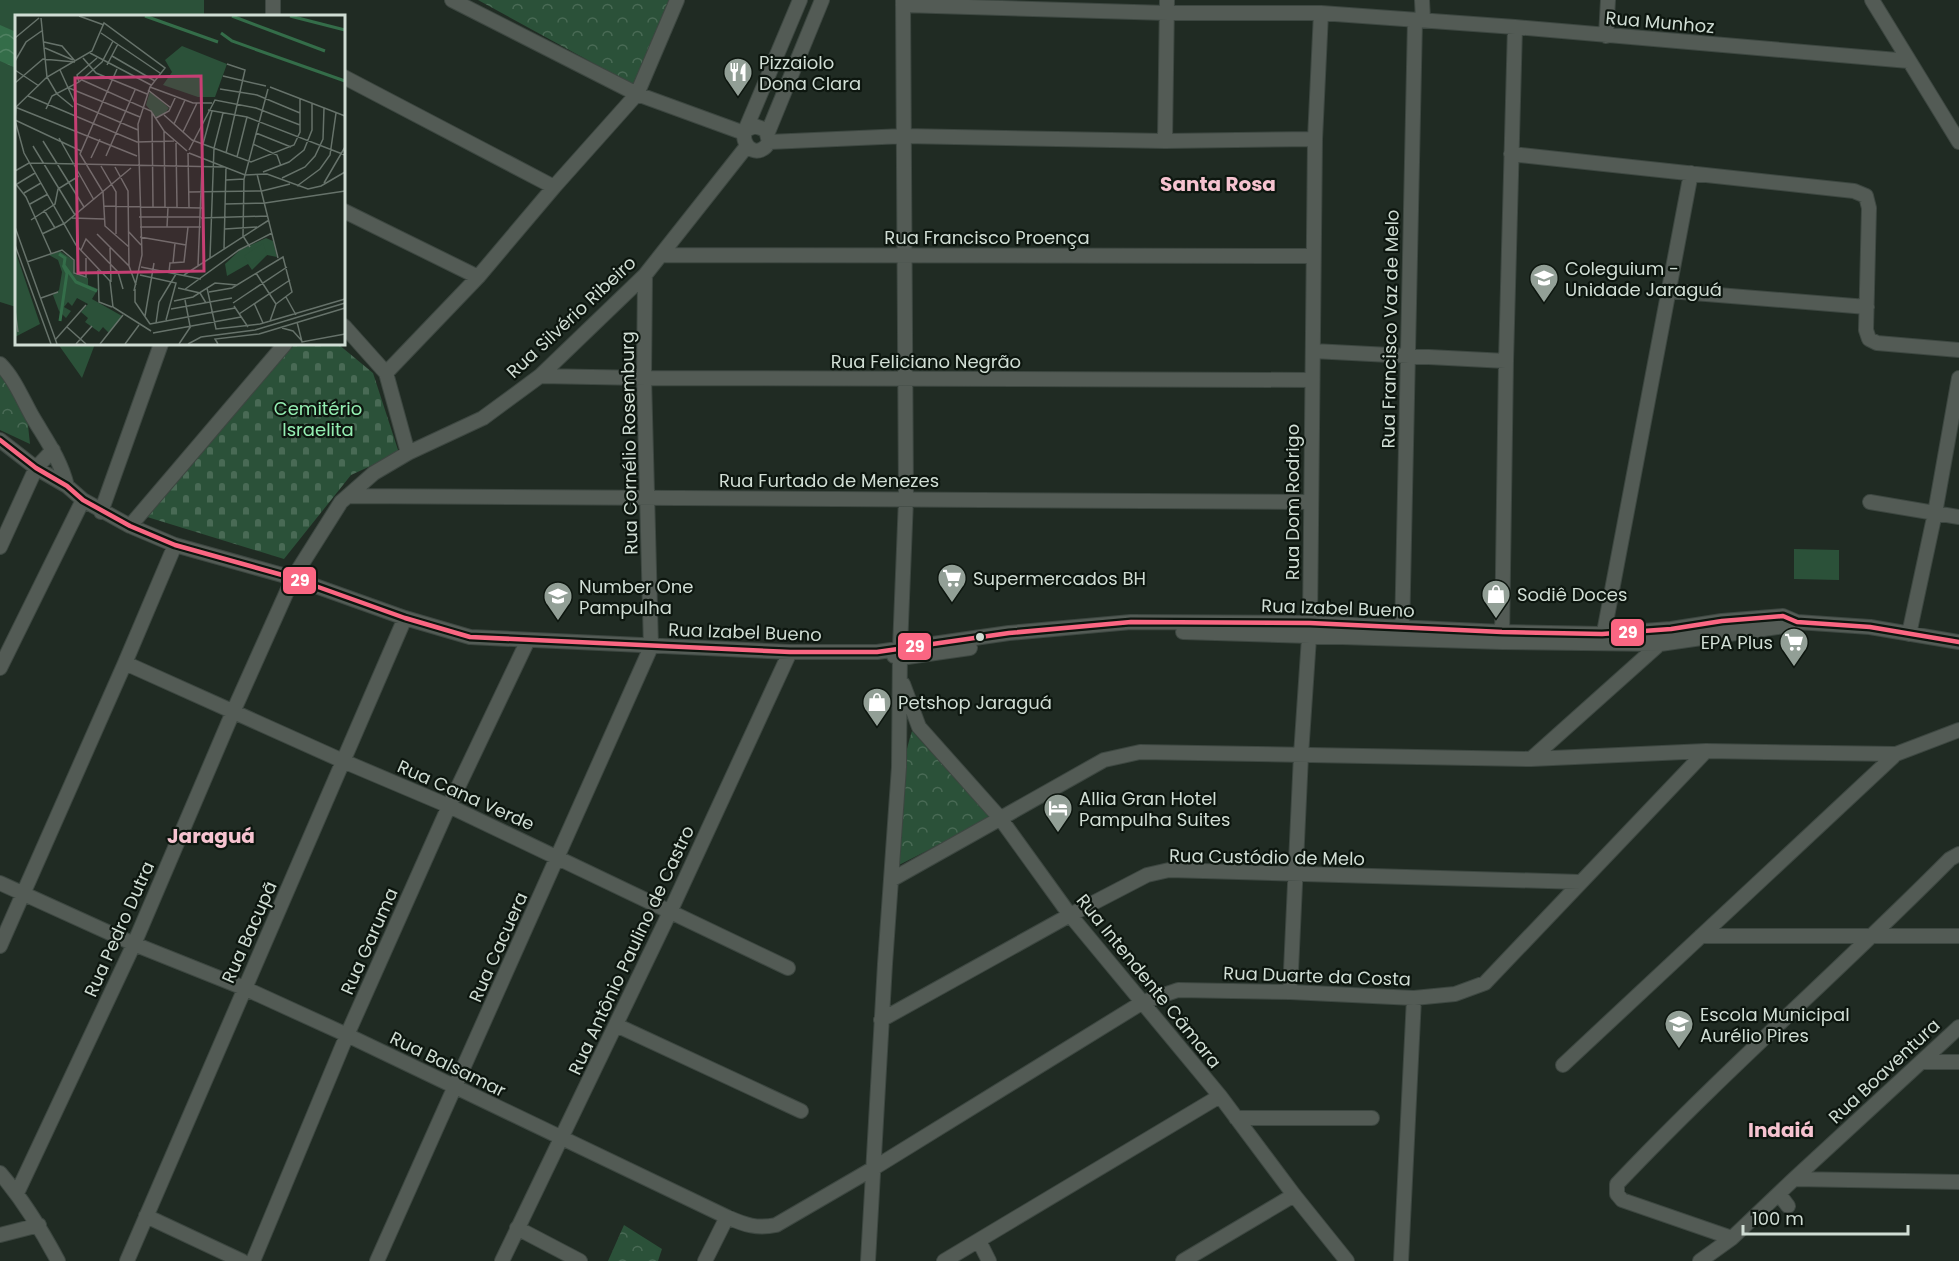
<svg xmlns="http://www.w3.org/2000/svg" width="1959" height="1261" font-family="Poppins,sans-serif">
<defs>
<pattern id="cemetery-stones" width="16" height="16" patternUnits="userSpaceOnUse" patternTransform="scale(1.5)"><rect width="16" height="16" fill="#2b5139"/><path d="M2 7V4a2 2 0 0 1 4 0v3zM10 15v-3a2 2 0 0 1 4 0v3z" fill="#496a55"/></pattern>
<pattern id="park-crowns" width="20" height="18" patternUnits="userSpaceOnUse" patternTransform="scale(1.5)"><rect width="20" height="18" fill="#2b5139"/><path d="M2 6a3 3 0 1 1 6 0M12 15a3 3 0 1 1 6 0" fill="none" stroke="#496a55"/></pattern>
<pattern id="water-waves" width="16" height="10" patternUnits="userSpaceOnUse" patternTransform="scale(1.5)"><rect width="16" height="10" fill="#346d49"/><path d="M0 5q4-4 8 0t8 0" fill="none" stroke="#508162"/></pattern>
</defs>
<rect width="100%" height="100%" fill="#202b23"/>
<path fill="url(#cemetery-stones)" d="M295 344H338L373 373 399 453 351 475 284 559 144 516Z"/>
<path fill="url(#park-crowns)" d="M478 0H671L635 86Z
M0 369 27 416 30 444 0 430Z
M912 731 991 818 897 866C900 821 898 773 912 731Z
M624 1225 662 1249 658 1261H608Z"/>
<path fill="#2b5139" d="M0 0H204V16H16V307L0 302Z
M58 344H95L82 378Z
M1794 549 1839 550V580L1794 579Z"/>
<path fill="url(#water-waves)" d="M0 25 16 32V68L0 61Z"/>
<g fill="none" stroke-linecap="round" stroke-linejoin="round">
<g stroke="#3d4741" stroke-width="16">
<path id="minor" d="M273 0V16
M452 0 637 94 744 133
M1422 0 1423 20
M1872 0 1959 142
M903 5 1167 13H1321L1515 27 1909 61
M1606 36 1608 0
M344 77 554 187
M748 129 755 126 766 130 769 142C760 158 743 150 744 133L800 0
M768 132 822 0
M1165 141 1167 0
M769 142 904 136 1165 141 1315 139
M1511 154 1854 191 1866 196 1869 208 1866 330 1869 339 1877 343 1959 350
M344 211 478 277
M662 255 1313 256
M1669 291 1867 307
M344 326 386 373 408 453
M1313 351 1506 361
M0 364C14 378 22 398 32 416 46 440 60 458 67 486
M386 373 478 277 554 187 637 94 677 0
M540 376 644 378 1312 380
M0 440 36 468 67 486 83 500 130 526 175 545 293 578 405 618 470 637 790 652H877L1009 633 1131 622 1310 623 1502 632 1602 634 1671 629 1722 621 1783 616 1797 622 1870 627 1959 642
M348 496 1310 502
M1870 502 1959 517
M101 512 161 344
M130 526 285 344
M0 547 36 468 53 450
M1183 632 1502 642 1660 644 1784 626 1797 622
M1909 634 1935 513 1959 378
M1402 635 1415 20
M1502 640 1506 361 1515 27
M1602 643 1691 173
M894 656 907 657 970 648
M125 663 343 761 449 806 788 968
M0 668 83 500
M903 684 919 727 1000 818 1070 915 1220 1096 1294 1195 1347 1261
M1531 759 1664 640
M891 880 1104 760 1140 752 1531 759 1706 751 1896 754 1959 730
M0 883 134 944 244 988 347 1035 727 1217C745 1225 757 1229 776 1225L874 1168 1143 1002 1178 990 1290 992 1414 998 1455 994 1485 983 1706 751
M1701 936H1959
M0 946 125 663 175 545
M1290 992 1301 755 1310 623 1315 139 1321 13
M881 1020 1070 915 1147 875 1169 870 1580 882
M616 1025 801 1111
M1921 1062H1959
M1563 1065 1896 754
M1236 1118H1372
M0 1173C23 1200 41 1229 58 1261
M1794 1179 1959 1182
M17 1193 134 944 233 712 293 578 341 502 374 473 408 453 483 418 540 376 645 275 747 146
M1779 1194 1788 1206
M146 1216 242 1261
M517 1228 580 1261
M0 1235 39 1225
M1732 1238 1622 1200 1617 1194V1184C1724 1071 1841 969 1950 859L1959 854
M979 1241 989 1261
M127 1261 405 618
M253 1261 347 1035 449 806 528 640
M377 1261 651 647 644 378 645 275
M502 1261 670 912 790 652
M705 1261 727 1217
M868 1261 885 964 899 767 900 648 906 499 903 0
M944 1261 1220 1096
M1183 1261 1294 1195
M1401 1261 1414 998
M1700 1261 1732 1238 1794 1179 1959 1027"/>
</g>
<use href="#minor" stroke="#535b55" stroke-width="14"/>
<g stroke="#0d160f" stroke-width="9">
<path id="bus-1" d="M0 440 36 468 67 486 83 500 130 526 175 545 293 578 405 618 470 637 790 652H877L1009 633 1131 622 1310 623 1502 632 1602 634 1671 629 1722 621 1783 616 1797 622 1870 627 1959 642"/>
</g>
<use href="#bus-1" stroke="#fa6682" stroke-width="4.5"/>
</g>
<defs>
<g id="restaurant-pin" transform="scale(1.5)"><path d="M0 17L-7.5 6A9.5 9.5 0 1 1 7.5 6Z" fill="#929f96" stroke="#0d160f"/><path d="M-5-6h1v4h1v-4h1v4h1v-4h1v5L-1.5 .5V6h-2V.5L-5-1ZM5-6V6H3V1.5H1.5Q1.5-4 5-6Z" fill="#fff"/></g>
<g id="school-pin" transform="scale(1.5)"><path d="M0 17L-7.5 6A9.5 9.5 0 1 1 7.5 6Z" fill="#929f96" stroke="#0d160f"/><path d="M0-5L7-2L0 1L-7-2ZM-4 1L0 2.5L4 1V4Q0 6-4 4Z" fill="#fff"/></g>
<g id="supermarket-pin" transform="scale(1.5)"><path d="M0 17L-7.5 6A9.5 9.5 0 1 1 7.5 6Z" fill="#929f96" stroke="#0d160f"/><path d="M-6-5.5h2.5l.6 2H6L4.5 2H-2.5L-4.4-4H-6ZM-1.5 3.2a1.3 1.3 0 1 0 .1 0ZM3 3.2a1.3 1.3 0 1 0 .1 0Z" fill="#fff"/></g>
<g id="shop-pin" transform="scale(1.5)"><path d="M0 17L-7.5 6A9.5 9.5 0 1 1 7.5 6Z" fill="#929f96" stroke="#0d160f"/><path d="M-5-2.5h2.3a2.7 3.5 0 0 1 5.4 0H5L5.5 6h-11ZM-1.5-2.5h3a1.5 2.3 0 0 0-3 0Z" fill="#fff"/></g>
<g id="hotel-pin" transform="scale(1.5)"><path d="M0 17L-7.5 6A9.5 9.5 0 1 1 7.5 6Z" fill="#929f96" stroke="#0d160f"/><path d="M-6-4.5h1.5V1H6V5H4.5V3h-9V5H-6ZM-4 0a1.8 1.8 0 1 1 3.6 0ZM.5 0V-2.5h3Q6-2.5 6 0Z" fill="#fff"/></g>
</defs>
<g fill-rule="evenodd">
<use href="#restaurant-pin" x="738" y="72"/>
<use href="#school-pin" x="1544" y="278"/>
<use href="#supermarket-pin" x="952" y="578"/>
<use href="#shop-pin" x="1496" y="594"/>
<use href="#school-pin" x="558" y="596"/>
<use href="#supermarket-pin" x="1794" y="642"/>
<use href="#shop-pin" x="877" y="702"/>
<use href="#hotel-pin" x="1058" y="808"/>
<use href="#school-pin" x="1679" y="1024"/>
</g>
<circle fill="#d0ddd4" stroke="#0d160f" stroke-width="2" cx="980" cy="637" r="5"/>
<g text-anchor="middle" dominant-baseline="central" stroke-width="4.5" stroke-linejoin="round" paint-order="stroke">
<g font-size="18" fill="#d0ddd4" stroke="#0d160f">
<text transform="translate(1660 22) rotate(5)">Rua Munhoz</text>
<text x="987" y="237">Rua Francisco Proença</text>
<text transform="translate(571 317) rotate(-43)">Rua Silvério Ribeiro</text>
<text transform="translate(1390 329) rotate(-89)">Rua Francisco Vaz de Melo</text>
<text x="926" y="361">Rua Feliciano Negrão</text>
<text transform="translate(629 443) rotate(-91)">Rua Cornélio Rosemburg</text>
<text x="829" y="480">Rua Furtado de Menezes</text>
<text transform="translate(1292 502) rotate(-90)">Rua Dom Rodrigo</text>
<text transform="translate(1338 608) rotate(2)">Rua Izabel Bueno</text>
<text transform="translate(745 632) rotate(2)">Rua Izabel Bueno</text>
<text transform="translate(466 795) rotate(24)">Rua Cana Verde</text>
<text transform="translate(1267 857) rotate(1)">Rua Custódio de Melo</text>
<text transform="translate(119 929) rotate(-66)">Rua Pedro Dutra</text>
<text transform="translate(249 932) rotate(-66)">Rua Bacupã</text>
<text transform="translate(369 941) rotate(-66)">Rua Garuma</text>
<text transform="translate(498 947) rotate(-66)">Rua Cacuera</text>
<text transform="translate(631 950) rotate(-65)">Rua Antônio Paulino de Castro</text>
<text transform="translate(1317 976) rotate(2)">Rua Duarte da Costa</text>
<text transform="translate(1149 981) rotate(51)">Rua Intendente Câmara</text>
<text transform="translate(448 1064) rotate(26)">Rua Balsamar</text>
<text transform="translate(1884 1071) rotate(-43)">Rua Boaventura</text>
</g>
<g font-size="18" fill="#d0ddd4" stroke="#0d160f" text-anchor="start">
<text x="759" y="62">Pizzaiolo<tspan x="759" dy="21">Dona Clara</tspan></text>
<text x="1565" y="268">Coleguium -<tspan x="1565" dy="21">Unidade Jaraguá</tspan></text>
<text x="973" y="578">Supermercados BH</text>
<text x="579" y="586">Number One<tspan x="579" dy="21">Pampulha</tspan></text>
<text x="1517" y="594">Sodiê Doces</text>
<text x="1773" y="642" text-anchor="end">EPA Plus</text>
<text x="898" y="702">Petshop Jaraguá</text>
<text x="1079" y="798">Allia Gran Hotel<tspan x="1079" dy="21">Pampulha Suites</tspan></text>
<text x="1700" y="1014">Escola Municipal<tspan x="1700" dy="21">Aurélio Pires</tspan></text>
</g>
<g font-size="18" fill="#94eeb2" stroke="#0d160f">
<text x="318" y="408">Cemitério<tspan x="318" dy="21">Israelita</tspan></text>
</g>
<g font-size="20" font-weight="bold" fill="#f6c3d0" stroke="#0d160f">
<text x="1218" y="184">Santa Rosa</text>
<text x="211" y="836">Jaraguá</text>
<text x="1781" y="1130">Indaiá</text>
</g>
</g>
<g transform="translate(15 15)">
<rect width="330" height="330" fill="#202b23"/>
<path d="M0 235 25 309 0 322Z" fill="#2b5139"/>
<path d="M135 76 154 93 149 99 141 102 131 90Z" fill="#2b5139"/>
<path d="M251 223 258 226 262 242 252 240 237 255 233 249 212 261 210 249 225 235ZM45 236 58 245 59 259 73 263V270L83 274 77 284 107 301 94 318 88 312 84 317 70 307 73 303 66 297 73 289 62 283 57 291 53 287 49 292 56 296 51 303 44 296 38 280 44 275 47 257 43 245 34 240Z" fill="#2b5139"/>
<path d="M167 31 212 49 200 82H183L148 70 157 57 150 45ZM248 228 252 240 236 251 229 241Z" fill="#2b5139"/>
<path fill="none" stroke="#346d49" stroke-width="3" d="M130 1 203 27M217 1 310 36M275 1 330 15M206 18 217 26 330 66M44 239 50 243 49 250 61 267 82 276M45 306 52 258 48 250"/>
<path fill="none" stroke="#66726a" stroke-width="1.5" d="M64 1 89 10M26 3 32 62 42 79 58 92M86 18 145 58M0 23 24 3M29 27 47 31 60 46M30 33 58 45M75 38 136 70M97 41 140 66M68 43 81 58 132 79M0 46 11 27 28 15M92 50 103 29M102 54 65 139 88 177 90 211 114 232M0 55 24 71M45 55 60 88 123 115M208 61 251 71M67 65 136 96 149 116 172 136M64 67 62 60 82 43M0 68 28 44 60 47M135 72 178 88H197M255 72 330 101M54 73 125 102M205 74 242 80 285 98M133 75 156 93M13 81 122 127 159 126M0 92 122 141M31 94 37 81 64 67 87 47 98 26M193 95 232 102 330 140M137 97 138 192M149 100 177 125 236 147 279 130 285 117V84M141 103 154 96 161 81M0 105 66 136M159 109 170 85M149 116 150 192M168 117 182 88M241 118 276 132M44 123 79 185M28 126 69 192M161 128 162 192M188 129 197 96M238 129 262 140 266 151M18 131 60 200M174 135 200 85 241 93 285 110M173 138 174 192M174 138 230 160 252 159 293 174 306 171 330 157M211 138 230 55 212 49M91 141 120 75M222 142 232 102M76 143 85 124M86 151 101 177V219M100 152 113 176 114 251M0 156 14 148 209 152M248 157 274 147 289 135 297 115V89M242 159 263 243M267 163 290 152 300 141 308 124 309 93M211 165 229 164M0 168 11 182 36 238M309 168 330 132M2 169 20 158M282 171 305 154 315 140 321 98M174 177 247 176 275 169M9 178 26 168M15 189 33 179M210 189 250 188 330 176M89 191 187 193M29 195 40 213M124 202H186M57 203 89 204M186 203 253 201M16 205 40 189 43 174 64 161M0 212 42 329M125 212H186M152 212 153 192M210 214 242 212M113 216 126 230M27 219 50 208 116 153M82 219 114 251 121 270M125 222 171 230M0 230 36 329M235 232 228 221 229 164 253 74M95 233 96 267M209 234 211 152M66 235 71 224 103 257 108 274M195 243 199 133 208 98M12 247 47 235 59 245V258L71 262V243M158 248 160 228M183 251 187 151M126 252 186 264M83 255 84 287 97 292M154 257 155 248 169 247 173 212M241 258 261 289M125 260 161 268 151 305M169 260 254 205M163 273 185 278 191 288M192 273 201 314 245 309M120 274V287L135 309M169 275 224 235 257 218M119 276 127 240 123 109 135 72 150 53 89 8 77 36 32 62 1 92 0 105 9 138 61 230 95 266 98 292 136 316M194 277 217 273 268 242 277 277 261 289M271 282 281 300M26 283 43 277M170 285 175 311M159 286 178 282 200 268 222 270M218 288 272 252M239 288 248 308M219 291 233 312M156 294 217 283M0 295 3 317M224 299 275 265M130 301 139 248M255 306 261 289M282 307 287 327 330 319M141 308 144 287 161 259M135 309 220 293M245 309 330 284M52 312 71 329M267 313 278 316 287 326M138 318 226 302M244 319 330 293M40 325 71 290M61 329 77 311M85 329 108 300M110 329 124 310M164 329 176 311M173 329 186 322 240 315 330 288M203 329 200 324 244 319"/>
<path fill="#c53f73" fill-opacity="0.15" stroke="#c53f73" stroke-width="3" d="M186 61 189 256 63 258 60 63Z"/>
<rect width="330" height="330" fill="none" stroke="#d0ddd4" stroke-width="3"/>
</g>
<g stroke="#0d160f" stroke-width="2">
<rect x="282" y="566" width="35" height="29" rx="6" fill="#fa6682"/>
<rect x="1610" y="618" width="35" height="29" rx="6" fill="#fa6682"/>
<rect x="897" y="632" width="35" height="29" rx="6" fill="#fa6682"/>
</g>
<g font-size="16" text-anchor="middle" font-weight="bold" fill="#fff">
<text x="300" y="586">29</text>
<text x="1628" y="638">29</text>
<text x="915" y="652">29</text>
</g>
<path d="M1743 1225v9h165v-9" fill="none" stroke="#d0ddd4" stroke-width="3"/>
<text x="1752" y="1225" font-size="18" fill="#d0ddd4" stroke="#0d160f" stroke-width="4.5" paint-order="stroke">100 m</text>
</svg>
